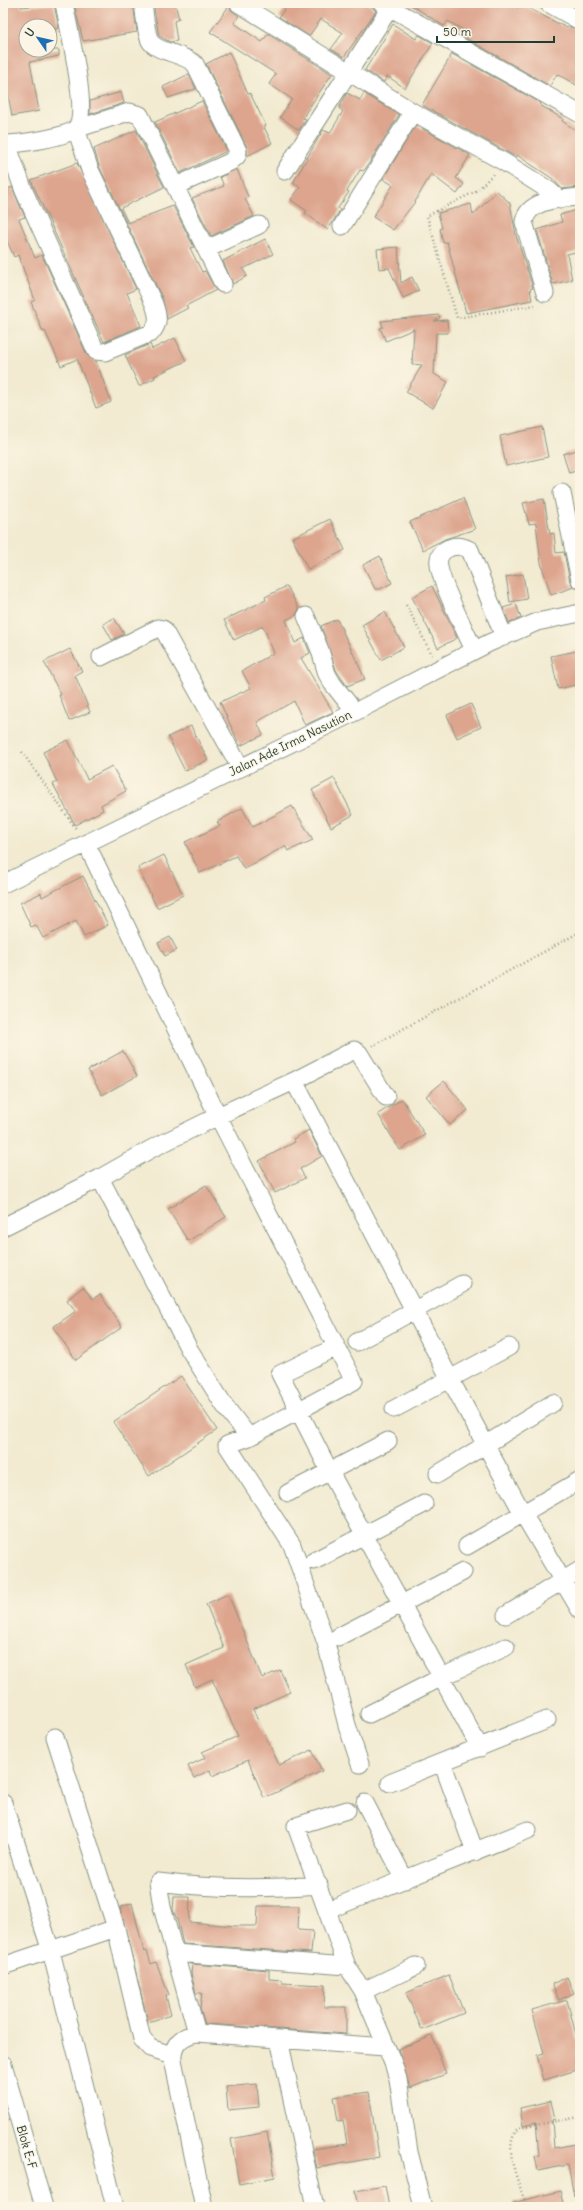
<svg xmlns="http://www.w3.org/2000/svg" width="583" height="2210" font-family="Delius,sans-serif">
<rect width="100%" height="100%" fill="#fcf5e5"/>
<filter id="ink" filterUnits="userSpaceOnUse"><feTurbulence type="fractalNoise" baseFrequency=".025" numOctaves="2"/><feDisplacementMap in="SourceGraphic" scale="8" xChannelSelector="R" yChannelSelector="G"/><feConvolveMatrix kernelMatrix="1 2 1 2 8 2 1 2 1" color-interpolation-filters="sRGB"/></filter>
<filter id="wash" filterUnits="userSpaceOnUse"><feTurbulence type="fractalNoise" baseFrequency=".012" numOctaves="4" result="noise"/><feDisplacementMap in="SourceGraphic" scale="16" xChannelSelector="R" yChannelSelector="G"/><feGaussianBlur stdDeviation="0.9" result="paint"/><feColorMatrix in="noise" values="0 0 0 0 0 0 0 0 0 0 0 0 0 0 0 0 0 1.4 0 .05"/><feComposite in="paint" operator="in"/></filter>
<g filter="url(#wash)">
<rect width="100%" height="100%" fill="#f2ebd2"/>
<g id="blocks">
<path fill="#dda58e" d="M3 3H21V7L54 4 59 28 50 30V26H26V50H59V56L30 62 39 111 12 116 6 83 3 46Z
M74 3H133L137 32 83 41Z
M153 3H175L179 19 174 21 177 41 170 42 159 36Z
M289 3H368L376 11 344 57 331 49 343 33 321 19 309 36 279 17Z
M408 3H510L518 8 520 4 567 28 569 26 580 31V87L557 74 550 86 462 36 465 31 448 21 444 26Z
M229 6 232 11 239 16 234 23 262 42 268 34 332 74 306 112 303 118 306 119 299 130 280 117 292 99 269 84 276 74 210 32Z
M393 24 416 39 419 35 433 43 405 88 387 76 384 82 365 70Z
M229 52 248 94 250 93 266 126 264 127 272 143 247 156V147L206 64Z
M452 54 541 103 540 105 563 119 562 121 580 133V187L562 189 553 179 517 155 516 157 422 105Z
M189 74 196 89 168 98 163 87Z
M121 92 124 103 90 114V101Z
M347 93 360 100 364 93 399 115 366 168 363 171 360 170 347 191 349 192 338 208 340 210 328 230 305 213 307 211 291 200 300 187 293 183 323 130 330 133 343 111 339 108Z
M202 101 227 151 180 173 155 122Z
M416 125 470 155 456 178 464 184 457 194 431 174 415 202 393 230 373 217 393 185 383 179Z
M136 130 164 187 121 208 128 223 173 206 194 247 190 248 202 272 205 271 216 290 186 306 188 308 167 319 163 300 99 166 94 149Z
M77 163 136 289 127 293 141 326 104 342 31 180Z
M237 169 248 197 245 199 254 216 211 236 192 198 224 186 220 177Z
M12 187 25 217 19 219 35 258 42 255 87 355 96 361 111 402 96 408 77 359 61 366 45 331 43 332 31 302 35 300 18 255 14 257 3 231V191Z
M497 191 510 203 516 235 533 288 530 289 532 300 466 313 447 242 443 243 440 229 442 228 438 213 471 204 473 215Z
M580 209V251L567 254 572 280 553 284 537 230 562 222 560 215Z
M265 239 273 254 243 269 247 276 233 284 223 261Z
M398 247 401 283 412 277 419 291 403 298 389 268 379 269 377 249Z
M439 315 440 318 434 321 447 320 448 333H436L434 374 448 382 433 408 406 392 422 365 412 364 414 329 386 341 380 328 383 327 381 321Z
M175 338 186 361 154 376 155 378 139 386 125 355 150 344 152 349Z
M542 427 548 457 506 466 500 436Z
M580 449V470L569 473 563 454Z
M463 498 475 529 445 539 423 550 410 522Z
M544 499 550 534 554 533 556 553 564 552 570 582 574 587 551 595 541 563 536 523 529 524 523 503Z
M330 519 345 550 308 569 292 538Z
M380 556 392 583 380 589H375L363 565Z
M523 574 527 599 510 602 506 577Z
M287 586 299 609 296 615 286 620 295 643 304 638 310 653 301 658 333 712 305 725 294 701 257 722 263 735 240 746 220 702 251 688 242 671 274 653 263 626 234 640 224 620 266 600 265 597Z
M432 586 457 638 438 648 412 597Z
M516 604 521 618 509 623 503 608Z
M385 612 404 647 381 660 362 625Z
M114 618 124 634 112 640 103 624Z
M337 619 365 679 347 686 336 670 321 626Z
M70 649 82 671 75 675 90 712 69 721 59 695H61L44 662Z
M577 651 580 664V684L558 689 551 656Z
M471 704 481 727 457 738 447 715Z
M191 726 208 760 185 771 168 737Z
M68 740 87 779 112 766 126 791 101 805 103 810 75 825 53 784 57 782 43 752Z
M334 778 353 815 331 827 312 790Z
M292 806 313 840 288 851 285 846 244 869 236 856 200 873 185 842 220 826 217 822 242 808 253 827Z
M164 855 183 895 157 908 138 868Z
M83 876 108 925 84 937 76 921 43 938 36 925 31 927 20 903 41 893 42 897Z
M170 937 177 950 165 956 158 943Z
M123 1051 137 1076 102 1095 88 1070Z
M444 1081 468 1110 450 1125 426 1096Z
M402 1099 425 1135 400 1150 378 1114Z
M309 1130 322 1156 300 1169 305 1178 275 1193 259 1161 295 1142 293 1139Z
M206 1185 226 1217 188 1241 168 1209Z
M83 1287 93 1299 100 1294 122 1327 76 1360 53 1327 76 1311 67 1300Z
M181 1376 217 1430 149 1476 113 1422Z
M228 1594 262 1678 280 1670 290 1692 253 1709 279 1765 312 1750 322 1771 264 1798 248 1760 212 1776 210 1770 194 1778 188 1766 205 1758 202 1752 238 1736 212 1679 195 1687 186 1665 224 1648 206 1604Z
M174 1897H190L189 1922 234 1926H257L258 1906H299L298 1930 313 1931 311 1953 183 1944 177 1919 173 1910Z
M132 1903 144 1952 147 1951 151 1964 156 1962 169 1995 166 1996 171 2015 148 2022 120 1907Z
M192 1964 269 1970V1979L282 1980V1983L325 1985 324 2007H346V2034L205 2024 200 2008 202 1993H196L191 1974Z
M449 1975 464 2013 422 2030 406 1993Z
M567 1977 574 1993 559 2000 552 1984Z
M567 2000 580 2050V2069L544 2080 537 2055 544 2053 532 2010Z
M432 2036 446 2074 410 2088 398 2049Z
M257 2084 259 2107 228 2110 226 2087Z
M369 2092 379 2157 317 2168 313 2149 347 2144 343 2120 338 2121 334 2097Z
M551 2101 555 2119 552 2120 554 2148 580 2143V2196H574L568 2165 538 2171 535 2156 539 2155 536 2123 523 2126 520 2108Z
M267 2132 275 2177 239 2184 231 2139Z
M385 2186 389 2207H358L355 2191Z
M560 2191 564 2207H513V2203Z"/>
</g>
</g>
<g filter="url(#ink)">
<use href="#blocks" fill-opacity="0" stroke="#889483" stroke-width="1"/>
<g fill="none" stroke-linecap="round" stroke-linejoin="round">
<g stroke="#889483" stroke-width="19">
<path id="minor" d="M143 3C145 15 145 30 150 41 156 52 183 53 195 64L238 151 237 156 230 162 176 186
M238 3 413 112 504 162 550 191 560 200
M382 3 580 114
M548 3 580 21
M3 144C17 144 69 138 77 127 89 110 68 27 64 3
M7 144 24 191 96 351 105 352 151 333C160 323 158 316 154 304L90 170 76 129 129 112 140 115 223 284
M285 171 393 3
M342 226 413 112
M207 249 259 225
M545 293 524 222C528 199 561 199 580 197
M562 493 580 580
M306 616 320 650 327 674 332 683 355 712
M474 650C467 634 435 573 439 559 440 554 444 550 449 548 456 545 463 546 470 550L504 637
M101 657 158 628 163 629 240 767
M3 884 355 712 489 643 537 622 580 613
M294 1081 450 1379 522 1512 580 1610
M100 1178 189 1349 224 1405 249 1437 227 1445 292 1545 326 1643 347 1725 360 1764
M3 1227 100 1178 151 1149 218 1116 86 843
M357 1342 462 1284
M336 1347 280 1374 330 1472 480 1748
M394 1409 509 1347
M249 1437 354 1381 218 1116 294 1081 354 1050 359 1053 386 1097
M438 1474 553 1403
M288 1493 388 1441
M467 1546 580 1480
M314 1561 424 1504
M506 1615 580 1570
M338 1637 463 1572
M369 1714 442 1677 506 1647
M55 1737 116 1928 142 2039 150 2048 172 2055
M442 1762 475 1852
M390 1783 547 1720
M3 1803 51 1951 115 2207
M365 1803 405 1880
M347 1810 296 1826 347 1966 363 1991 393 2063 398 2079 409 2152 423 2207
M328 1910 528 1830
M175 1953 347 1966
M3 1966 116 1928
M363 1991 416 1966
M197 2033 162 1907 158 1882C211 1889 265 1889 319 1885
M279 2039 315 2207
M3 2064 44 2207
M204 2207 173 2060C172 2044 182 2036 197 2033L385 2047"/>
</g>
<path stroke="#889483" stroke-width="2.5" stroke-dasharray="1 3" stroke-linecap="butt" d="M493 174 478 190 427 216 457 318 535 305
M406 605 432 655
M22 752 77 830
M372 1046 580 932
M527 2207C520 2184 501 2149 518 2128L580 2117"/>
<use href="#minor" stroke="#fff" stroke-width="17"/>
</g>
</g>
<g text-anchor="middle" dominant-baseline="central" stroke-width="3" stroke-linejoin="round" paint-order="stroke">
<g font-size="12" fill="#1f3d34" stroke="#fcf5e5">
<text transform="translate(290 743) rotate(-26)">Jalan Ade Irma Nasution</text>
<text transform="translate(27 2147) rotate(74)">Blok E-F</text>
</g>
</g>
<rect width="583" height="2210" fill="none" stroke="#fcf5e5" stroke-width="16"/>
<g transform="translate(38 38) rotate(304)"><circle r="19" fill="#fcf5e5" stroke="#a4ab9e"/>
<path d="M0-3L7 15L0 10L-7 15Z" fill="#1f6fb2"/>
<text y="-6" font-size="11" font-weight="bold" text-anchor="middle" fill="#1f3d34">U</text>
</g>
<path d="M437 36v6h117v-6" fill="none" stroke="#1f3d34" stroke-width="2"/>
<text x="443" y="36" font-size="12" fill="#1f3d34" stroke="#fcf5e5" stroke-width="3" paint-order="stroke">50 m</text>
</svg>
